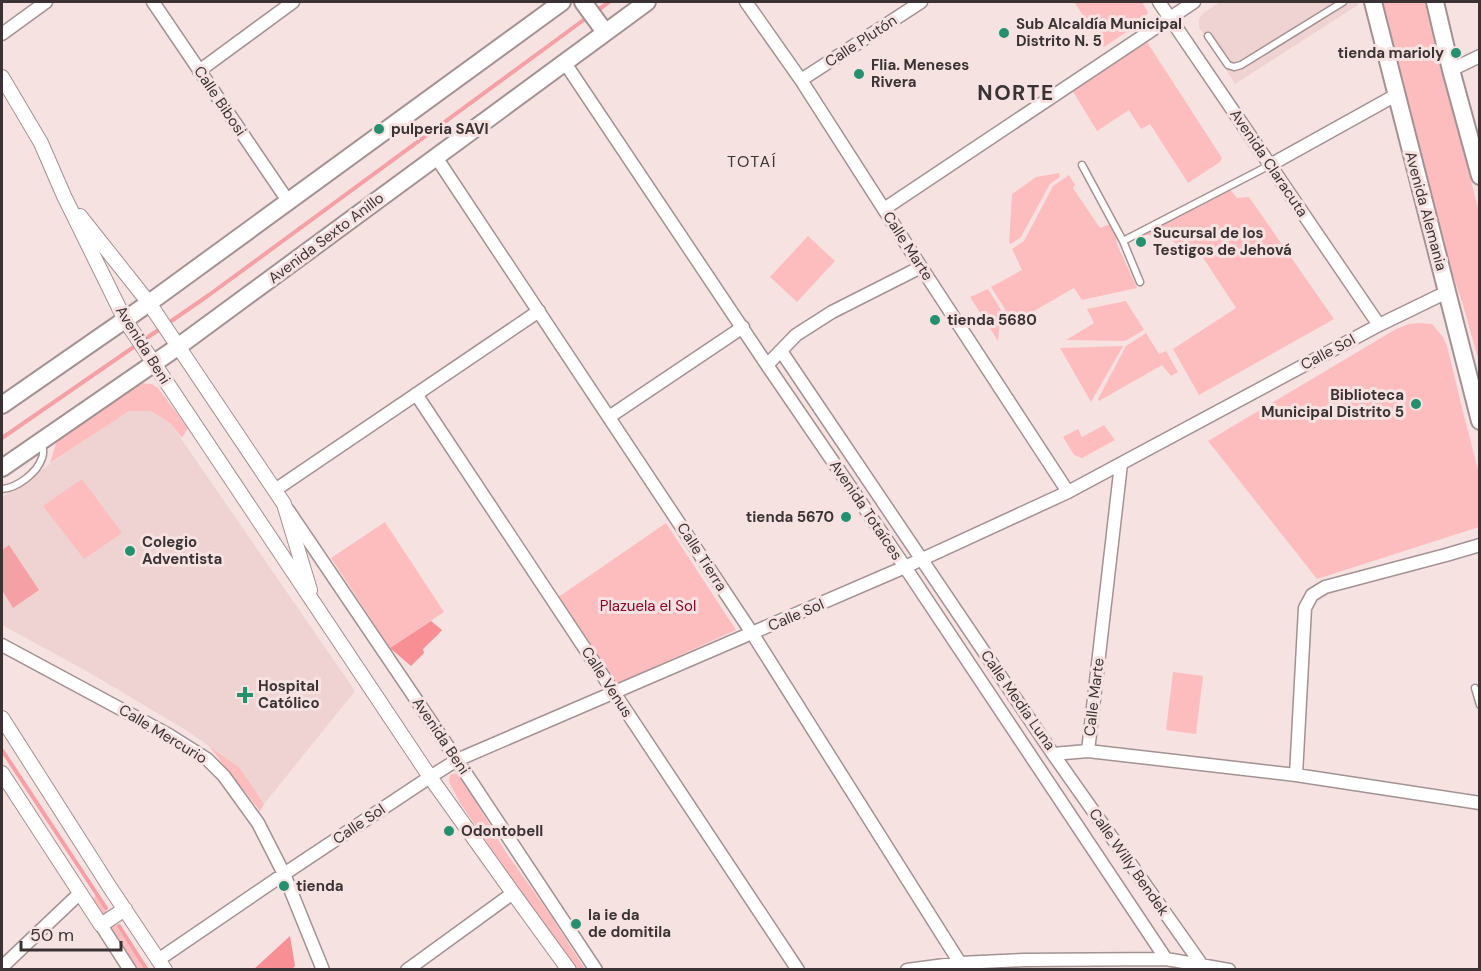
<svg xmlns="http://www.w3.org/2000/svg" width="1481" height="971" font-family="'DM Sans',sans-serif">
<rect width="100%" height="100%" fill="#f7e2e2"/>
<path fill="#efd2d2" d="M1220 2H1357L1358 5 1235 84 1199 27V19L1202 14Z
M129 411H150L161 417 171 424 355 691 264 804 240 768 189 732 90 673 2 625V497L114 420Z"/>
<path fill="#fdbdbf" d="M1074 2H1142L1148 12 1143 21 1104 47Z
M1381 2H1425L1479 212V362L1463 305 1444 249Z
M1147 42 1222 158 1220 162 1188 183 1150 124 1141 129 1129 110 1097 131 1072 90Z
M1059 173 1060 177 1050 184 1021 237 1011 244 1009 243 1012 194 1036 177Z
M1069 175 1075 185 1073 188 1100 228 1110 224 1116 236 1117 244 1137 288 1082 300 1074 288 1004 328 1005 309 991 287 1022 270 1012 249 1024 241 1053 186Z
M1228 187 1237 198 1249 197 1334 319 1199 395 1173 349 1236 308 1200 253 1192 257H1188C1167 233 1170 236 1139 235Z
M808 236 835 261 797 302 770 277Z
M988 289 1001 310 998 341 970 297Z
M1126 301 1144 330 1125 341 1066 340 1094 323 1087 309Z
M1419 323 1432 324 1443 337 1447 346 1463 412 1479 473V527L1317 579 1208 441 1396 329 1409 324Z
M1146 333 1159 354 1166 351 1178 372 1171 376 1162 365 1099 401 1098 399 1126 346Z
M1123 346 1091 402 1060 348Z
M141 383 152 384 158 388 188 428 182 438 171 424 161 417 150 411H129L50 463 58 437Z
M1104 425 1115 440 1082 458 1074 455 1063 437 1078 429 1082 437Z
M82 479 122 533 84 559 43 506Z
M385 522 444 612 390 648 331 558Z
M666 523 736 630 612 686 557 598Z
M1173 672 1203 676 1196 734 1166 730Z
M209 746 240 768 264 804 260 811Z
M456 773 469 790 505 851 549 913 585 969H578L523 895 460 803 449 782 450 775Z
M97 895 144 969H132L86 903Z"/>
<path fill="#f78f95" d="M431 621 442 630C436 637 430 642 423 649L424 653 411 666 390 648Z
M290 936 295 966 292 969H254Z"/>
<path fill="#f5a0a4" d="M9 545 39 590 13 608 2 590V550Z"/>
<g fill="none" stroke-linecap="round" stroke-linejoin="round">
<path stroke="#f5a0a4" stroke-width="4" d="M595 12 609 2
M2 438 209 295 589 16
M2 750 106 908
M119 926 147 970"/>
<g stroke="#a49191" stroke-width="9">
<path id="service" d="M1208 36 1228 65 1234 67 1241 65 1343 2
M1082 165 1123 241 1140 282
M1123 241 1270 165
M2 489C17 488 37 473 42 458 44 454 43 448 42 443
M1475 688 1480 705"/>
</g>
<g stroke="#a49191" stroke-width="15">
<path id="minor" d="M153 2 288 201
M746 2 801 80 921 267 1068 492
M1159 2 1379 325
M2 34 46 2
M565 63 767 365 905 567 1166 959
M1451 70 1480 56
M199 71 293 2
M801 80 921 2
M436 157 752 633 960 963
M1270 165 1396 95
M884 209 1194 2
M781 351 1053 754 1088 751 1296 775 1480 803
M767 365 796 335 832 312 921 267
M416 394 798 970
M609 417 743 327
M275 490 539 311
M288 510 457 760 596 970
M2 645 169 735 207 759 224 776 258 823 284 874 323 970
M1088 751 1121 464
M1053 754 1204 968
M1296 775 1305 608 1312 595 1325 587 1446 555 1480 545
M101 925 130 970
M158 960 284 874 430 777 457 760 905 567 1068 492 1379 325 1447 292
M2 967 80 893
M407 970 513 893
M907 970 960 963 1024 960 1166 959 1229 970"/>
</g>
<g stroke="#a49191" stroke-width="16">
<path id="tertiary" d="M2 77 41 143 64 196 125 320 430 777 513 893 569 970
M80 216 149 303 284 504 310 590
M2 718 109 886 165 970
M2 773 101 925 125 909"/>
</g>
<g stroke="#a49191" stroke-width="20">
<path id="secondary" d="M583 2 605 32
M1373 2 1480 421
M1435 2 1451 70 1480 176
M2 405 149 303 562 2
M2 468 179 346 647 2"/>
</g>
<use href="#service" stroke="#fff" stroke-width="6"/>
<use href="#minor" stroke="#fff" stroke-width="12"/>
<use href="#tertiary" stroke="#fff" stroke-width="14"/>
<use href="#secondary" stroke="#fff" stroke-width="16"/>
</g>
<g fill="#25906e" stroke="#f7e2e2" stroke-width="2">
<circle cx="1004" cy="33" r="6"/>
<circle cx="1456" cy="53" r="6"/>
<circle cx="859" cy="74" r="6"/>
<circle cx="379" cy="129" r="6"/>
<circle cx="1141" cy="242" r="6"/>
<circle cx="935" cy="320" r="6"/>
<circle cx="1416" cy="404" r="6"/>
<circle cx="846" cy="517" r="6"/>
<circle cx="130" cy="551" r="6"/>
<path d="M242 686h6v6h6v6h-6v6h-6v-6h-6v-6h6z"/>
<circle cx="449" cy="831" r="6"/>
<circle cx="284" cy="886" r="6"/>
<circle cx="576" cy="924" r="6"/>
</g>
<g text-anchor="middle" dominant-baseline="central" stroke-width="6" stroke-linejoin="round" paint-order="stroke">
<g font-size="15" font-weight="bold" fill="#3b3333" stroke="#f7e2e2" text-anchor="start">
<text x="1016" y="24">Sub Alcaldía Municipal<tspan x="1016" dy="17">Distrito N. 5</tspan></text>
<text x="1444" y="53" text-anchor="end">tienda marioly</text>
<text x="871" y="65">Flia. Meneses<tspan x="871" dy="17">Rivera</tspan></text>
<text x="391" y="129">pulperia SAVI</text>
<text x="1153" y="233">Sucursal de los<tspan x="1153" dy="17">Testigos de Jehová</tspan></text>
<text x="947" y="320">tienda 5680</text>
<text x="1404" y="395" text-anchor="end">Biblioteca<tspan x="1404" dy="17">Municipal Distrito 5</tspan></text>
<text x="834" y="517" text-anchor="end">tienda 5670</text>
<text x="142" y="542">Colegio<tspan x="142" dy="17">Adventista</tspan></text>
<text x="258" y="686">Hospital<tspan x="258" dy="17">Católico</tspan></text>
<text x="461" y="831">Odontobell</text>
<text x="296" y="886">tienda</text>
<text x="588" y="915">la ie da<tspan x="588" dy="17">de domitila</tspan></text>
</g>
<g font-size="15" fill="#3b3333" stroke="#f7e2e2">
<text transform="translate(861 41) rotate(-33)">Calle Plutón</text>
<text transform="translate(220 101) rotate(56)">Calle Bibosi</text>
<text transform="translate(1269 163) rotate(56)">Avenida Claracuta</text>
<text transform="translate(1426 211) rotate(75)">Avenida Alemania</text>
<text transform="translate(326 238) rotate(-37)">Avenida Sexto Anillo</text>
<text transform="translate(908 246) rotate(57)">Calle Marte</text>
<text transform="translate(143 345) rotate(58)">Avenida Beni</text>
<text transform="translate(1328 352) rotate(-28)">Calle Sol</text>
<text transform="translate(866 510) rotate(56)">Avenida Totaíces</text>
<text transform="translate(702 557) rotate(57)">Calle Tierra</text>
<text transform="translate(796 615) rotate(-23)">Calle Sol</text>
<text transform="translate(607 682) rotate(57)">Calle Venus</text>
<text transform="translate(1094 697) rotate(-83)">Calle Marte</text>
<text transform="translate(1018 700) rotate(55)">Calle Media Luna</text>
<text transform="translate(163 734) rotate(31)">Calle Mercurio</text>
<text transform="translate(441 736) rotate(56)">Avenida Beni</text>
<text transform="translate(359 824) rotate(-34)">Calle Sol</text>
<text transform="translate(1129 862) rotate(55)">Calle Willy Bendek</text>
</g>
<g font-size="15" fill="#860226" stroke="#f7e2e2">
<text x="648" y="606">Plazuela el Sol</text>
</g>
<g font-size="16" letter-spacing="1.5" fill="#3b3333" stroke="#f7e2e2">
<text x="752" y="161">TOTAÍ</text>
</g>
<g font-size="21" font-weight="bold" letter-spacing="1.5" fill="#3b3333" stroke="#f7e2e2">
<text x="1016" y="93">NORTE</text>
</g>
</g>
<rect width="1481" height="971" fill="none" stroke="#3b3333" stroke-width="6"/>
<path d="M21 941v9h100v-9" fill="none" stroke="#3b3333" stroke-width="3"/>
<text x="30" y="941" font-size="18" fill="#3b3333" stroke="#f7e2e2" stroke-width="4.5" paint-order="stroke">50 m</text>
</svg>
